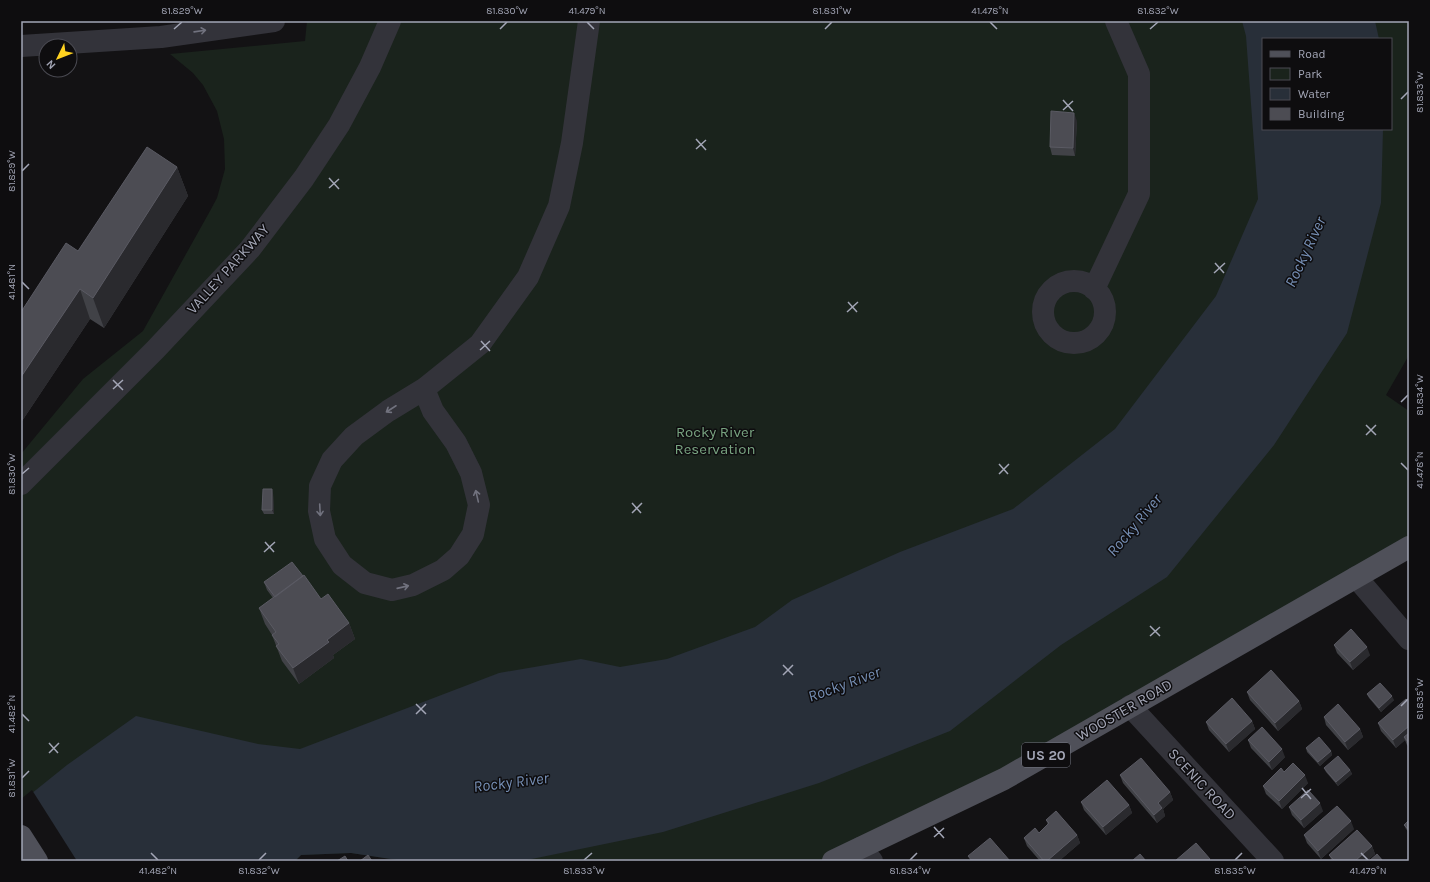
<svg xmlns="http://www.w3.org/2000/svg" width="1430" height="882" font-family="Karla,sans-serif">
<rect width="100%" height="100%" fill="#131214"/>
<path fill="#1a231c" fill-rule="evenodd" d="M307 21H1409V355L1386 395 1409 411V539L1266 627 835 861H404L351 853 301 855 295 861H21V454L83 379 143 331 210 211 217 198 225 169 224 139 217 111 203 85 193 73 170 54 305 41ZM1263 39H1391V129H1263Z"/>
<path fill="#282f39" d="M1242 21H1375L1379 39H1263V129H1383L1381 203 1347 333 1274 445 1167 577 1061 645 950 731 819 783 663 832 522 861H404L351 853 301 855 295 861H21V802L67 765 136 716 258 744 300 749 499 673 581 659 620 667 667 659 755 627 792 600 900 552 1013 509 1115 429 1216 296 1258 199 1246 36Z"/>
<path fill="#131214" d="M32 790 77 861H21V799Z"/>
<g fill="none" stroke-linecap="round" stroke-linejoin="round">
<path stroke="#33333a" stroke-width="22" d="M21 46 161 37 274 21
M1043 312a31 31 0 1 1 62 0a31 31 0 1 1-62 0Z
M1094 289 1139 194V74L1116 21
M424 389 433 411 456 443 471 473 479 505 473 534 459 556 443 570 413 585 392 590 365 583 342 565 325 539 319 511 320 486 332 460 354 436 388 411 424 389 480 344 528 277 559 206 572 143 589 21
M21 484 155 350 250 249 304 178 339 125 370 67 390 21
M1356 577 1409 639
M1130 706 1273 861
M860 848 872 861"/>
<path stroke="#4f5059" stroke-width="22" d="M21 836 37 861
M833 861 1004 779 1409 547"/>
</g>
<path fill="#414247" d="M1077 121 1075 156 1052 155 1050 147Z
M177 167 188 196 104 328 90 319 22 421H21V312L78 251Z
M273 493 274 514H264L262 510Z
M303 576 321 599 349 623 355 639 333 655 334 658 299 684 282 661 272 635 265 624 259 608 273 598 267 590 264 582Z
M1334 645 1370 655 1353 670 1337 653Z
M1247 692 1299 701 1302 709 1278 731 1250 700Z
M1367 694 1394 700 1381 712 1369 698Z
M1409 702V747L1407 745 1405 740 1396 748 1381 731 1378 723Z
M1324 717 1360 729 1363 737 1348 750 1326 725Z
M1252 721 1255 729 1229 752 1209 730 1206 722Z
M1248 740 1285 757 1272 770 1251 748Z
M1306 748 1331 751 1332 755 1320 766 1307 752Z
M1324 768 1350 770 1352 774 1338 786 1326 772Z
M1284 772 1308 783 1282 809 1266 794 1263 786Z
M1120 775 1170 792 1173 800 1163 809 1165 816 1157 823 1123 783Z
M1081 802 1129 805 1132 813 1106 835 1084 810Z
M1289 807 1323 811 1304 828 1292 815Z
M1046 820 1077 835 1080 843 1059 861H1040L1027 846 1024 838 1039 833 1048 825Z
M1409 820V832L1406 829 1404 825Z
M1354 829 1321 859 1307 843 1304 835Z
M1372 846 1375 854 1367 861H1332L1329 855Z"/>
<path fill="#2a2a2e" d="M1074 113 1077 121 1075 156 1073 148Z
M177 167 188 196 104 328 93 298Z
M80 289 90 319 22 421 21 420V377Z
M272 489 273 493 274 514 272 510Z
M349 623 355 639 333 655 334 658 299 684 293 668 327 640Z
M1367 647 1370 655 1353 670 1350 662Z
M1392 696 1394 700 1381 712 1379 708Z
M1299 701 1302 709 1278 731 1275 723Z
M1252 721 1255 729 1229 752 1226 744Z
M1409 726V737H1404L1405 740 1396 748 1393 740Z
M1360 729 1363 737 1348 750 1345 742Z
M1282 749 1285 757 1272 770 1269 762Z
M1331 751 1332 755 1320 766 1318 762Z
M1350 770 1352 774 1338 786 1336 782Z
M1305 775 1308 783 1282 809 1279 801Z
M1170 792 1173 800 1163 809 1165 816 1157 823 1154 815 1158 803Z
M1320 803 1323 811 1304 828 1301 820Z
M1129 805 1132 813 1106 835 1103 827Z
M1351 821 1354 829 1321 859 1318 851Z
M1077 835 1080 843 1059 861H1047Z
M1372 846 1375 854 1367 861H1355Z"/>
<path fill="#4c4c53" stroke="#5a5a63" d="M1051 111 1074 113 1073 148 1050 147Z
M147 147 177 167 93 298 80 289 21 377V312L66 243 78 251Z
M263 489H272V510H262Z
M292 562 303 576 275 597 264 582Z
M304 575 321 599 328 594 349 623 327 640 329 642 293 668 276 646 279 644 272 635 276 632 259 608Z
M1351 629 1367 647 1350 662 1334 645Z
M1271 670 1299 701 1275 723 1247 692Z
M1380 683 1392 696 1379 708 1367 694Z
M1232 698 1252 721 1226 744 1206 722Z
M1406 699 1409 702V726L1393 740 1378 723Z
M1338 704 1360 729 1345 742 1324 717Z
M1262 727 1282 749 1269 762 1248 740Z
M1409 733V743L1404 737Z
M1319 737 1331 751 1318 762 1306 748Z
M1338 756 1350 770 1336 782 1324 768Z
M1141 758 1170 792 1158 803 1162 808 1154 815 1120 775Z
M1293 763 1305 775 1279 801 1263 786 1281 768 1284 772Z
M1107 780 1129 805 1103 827 1081 802Z
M1308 790 1320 803 1301 820 1289 807Z
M1337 806 1351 821 1318 851 1304 835Z
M1056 811 1077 835 1047 861H1044L1024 838 1035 828 1039 833 1049 823 1046 820Z
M1409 820V830L1404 825Z
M1357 830 1372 846 1355 861H1335L1329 855Z
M990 838 1010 861H972L968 856Z
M1196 843 1210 859 1208 861H1175Z
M1140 854 1146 861H1132Z
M1377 854 1383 861H1369Z
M368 855 372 861H360Z
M345 856 348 861H337Z"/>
<defs><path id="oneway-shaft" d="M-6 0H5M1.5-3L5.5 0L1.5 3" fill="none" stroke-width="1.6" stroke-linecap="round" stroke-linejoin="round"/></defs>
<g stroke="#71727e">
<use href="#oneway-shaft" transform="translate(200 31) rotate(-8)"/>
<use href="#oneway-shaft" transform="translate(391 409) rotate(147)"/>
<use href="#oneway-shaft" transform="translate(477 496) rotate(-103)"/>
<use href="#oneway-shaft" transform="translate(320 510) rotate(87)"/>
<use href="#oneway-shaft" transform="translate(403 587) rotate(-13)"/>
</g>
<path fill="none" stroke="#a3a6b6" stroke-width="1.5" d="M587 22 594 29M990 22 997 29M174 29 182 22M500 29 507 22M825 29 832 22M1150 29 1158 22M1401 99 1408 92M1063 100 1073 111M1063 110 1073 101M696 139 706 150M696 149 706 140M22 171 29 164M329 178 339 189M329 188 339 179M1215 263 1224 273M1214 273 1225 263M22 282 29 289M848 302 857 312M847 312 858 302M481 341 490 351M480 350 490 341M113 380 123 390M113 389 123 380M1401 402 1408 395M1366 425 1376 435M1366 435 1376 425M1401 463 1408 470M999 464 1008 474M22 474 29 468M999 474 1009 464M632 503 641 513M632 513 642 503M265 542 274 552M264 552 275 542M1150 626 1160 636M1150 636 1160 627M783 665 793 675M783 675 793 665M416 704 426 714M1401 706 1408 699M22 714 29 721M416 714 426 704M49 743 58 753M49 753 59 743M22 778 29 771M1302 788 1311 799M1301 798 1311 789M934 827 944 838M934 837 944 828M151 853 158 860M1361 853 1368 860M259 860 266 853M584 860 592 853M910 860 917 853M1235 860 1242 853"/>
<g text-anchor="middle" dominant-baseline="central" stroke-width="3" stroke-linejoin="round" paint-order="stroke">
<rect fill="#0e0d0f" stroke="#767884" stroke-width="1" x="1022" y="743" width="48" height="24" rx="3"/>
<g font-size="14" font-weight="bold" fill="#a3a6b6">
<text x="1046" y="755">US 20</text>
</g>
<g font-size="15" fill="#a3a6b6" stroke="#0e0d0f">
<text transform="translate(228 269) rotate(-48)">VALLEY PARKWAY</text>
<text transform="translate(1124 710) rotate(-30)">WOOSTER ROAD</text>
<text transform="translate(1202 784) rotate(47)">SCENIC ROAD</text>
</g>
<g font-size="15" fill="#78a380" stroke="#0e0d0f">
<text x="715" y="432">Rocky River<tspan x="715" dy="17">Reservation</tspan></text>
</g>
<g font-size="16" font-style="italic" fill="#768fb5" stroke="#0e0d0f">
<text transform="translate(1305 252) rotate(-65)">Rocky River</text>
<text transform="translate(1134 525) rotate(-50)">Rocky River</text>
<text transform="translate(844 684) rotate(-20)">Rocky River</text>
<text transform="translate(511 782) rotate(-7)">Rocky River</text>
</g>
</g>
<rect width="1430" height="882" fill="none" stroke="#0e0d0f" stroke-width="44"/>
<rect x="1262" y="38" width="130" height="92" fill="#0e0d0f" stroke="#4a4a52"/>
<rect x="1270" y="51" width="20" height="6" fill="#4f5059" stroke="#4a4a52"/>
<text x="1298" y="58" font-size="12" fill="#a3a6b6">Road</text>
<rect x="1270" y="68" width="20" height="12" fill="#1a231c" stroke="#4a4a52"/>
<text x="1298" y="78" font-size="12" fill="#a3a6b6">Park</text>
<rect x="1270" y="88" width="20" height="12" fill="#282f39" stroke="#4a4a52"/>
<text x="1298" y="98" font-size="12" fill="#a3a6b6">Water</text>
<rect x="1270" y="108" width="20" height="12" fill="#4c4c53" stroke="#4a4a52"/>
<text x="1298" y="118" font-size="12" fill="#a3a6b6">Building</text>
<g transform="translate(58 58) rotate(227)"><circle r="19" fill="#0e0d0f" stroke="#4a4a52"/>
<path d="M0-3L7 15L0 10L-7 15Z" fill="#ffd220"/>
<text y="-6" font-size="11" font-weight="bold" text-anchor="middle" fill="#a3a6b6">N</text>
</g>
<rect x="22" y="22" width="1386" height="838" fill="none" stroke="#a3a6b6" stroke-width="1.5"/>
<g font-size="10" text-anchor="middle" fill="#a3a6b6">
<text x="182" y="14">81.829°W</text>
<text x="507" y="14">81.830°W</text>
<text x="587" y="14">41.479°N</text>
<text x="832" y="14">81.831°W</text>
<text x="990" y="14">41.478°N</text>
<text x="1158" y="14">81.832°W</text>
<text transform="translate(1419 92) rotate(-90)" y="4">81.833°W</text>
<text transform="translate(11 171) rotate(-90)" y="4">81.829°W</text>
<text transform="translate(11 282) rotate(-90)" y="4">41.481°N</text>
<text transform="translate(1419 395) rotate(-90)" y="4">81.834°W</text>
<text transform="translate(1419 470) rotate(-90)" y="4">41.478°N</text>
<text transform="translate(11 474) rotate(-90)" y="4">81.830°W</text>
<text transform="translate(1419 699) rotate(-90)" y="4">81.835°W</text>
<text transform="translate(11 714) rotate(-90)" y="4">41.482°N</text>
<text transform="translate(11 778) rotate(-90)" y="4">81.831°W</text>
<text x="158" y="874">41.482°N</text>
<text x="259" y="874">81.832°W</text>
<text x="584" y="874">81.833°W</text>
<text x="910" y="874">81.834°W</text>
<text x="1235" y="874">81.835°W</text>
<text x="1368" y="874">41.479°N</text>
</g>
</svg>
